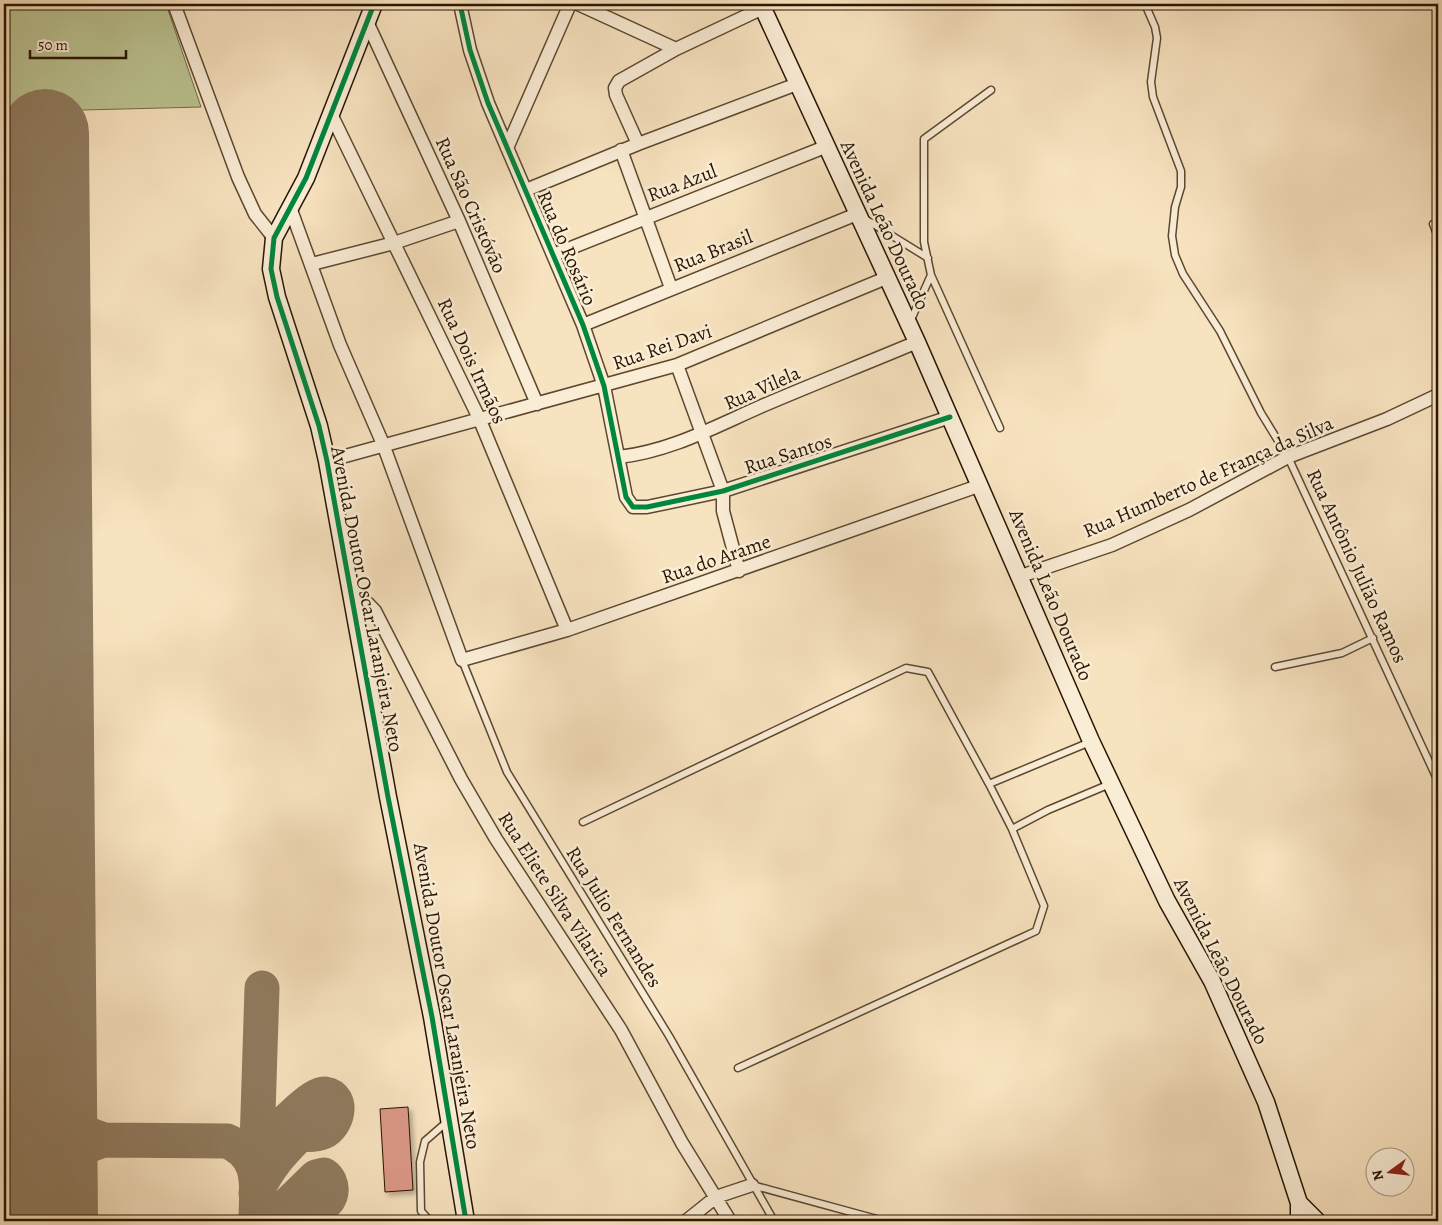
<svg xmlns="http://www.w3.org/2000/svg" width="1442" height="1225" font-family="Alegreya,serif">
<defs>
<filter id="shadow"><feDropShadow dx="3.5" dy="3.5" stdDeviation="2.5" flood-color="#0004"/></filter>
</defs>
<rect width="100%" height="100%" fill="#f8e3c0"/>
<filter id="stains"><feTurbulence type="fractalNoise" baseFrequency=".004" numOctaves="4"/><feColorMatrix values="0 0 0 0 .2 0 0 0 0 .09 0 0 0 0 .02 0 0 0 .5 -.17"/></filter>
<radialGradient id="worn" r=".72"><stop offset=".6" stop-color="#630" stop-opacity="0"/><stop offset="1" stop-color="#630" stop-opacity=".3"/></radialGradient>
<path fill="#bcc493" stroke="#726c4a" d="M4 4H166L201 107 4 112Z
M4 297 14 311 19 1221H4Z"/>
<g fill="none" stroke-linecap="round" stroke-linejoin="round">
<path stroke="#907c60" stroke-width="35" d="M52 1094C64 1127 72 1128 103 1140
M55 1190 65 1163 80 1149 103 1140 227 1141C264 1157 256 1187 256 1221
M256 1193C268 1167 280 1154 300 1134 308 1135 316 1135 323 1132 337 1126 345 1097 325 1094 314 1092 280 1127 272 1137 263 1148 260 1162 256 1176L262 988
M271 1221 316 1177 324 1175C334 1182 334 1200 321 1205 316 1208 310 1205 305 1207 300 1210 294 1217 290 1221"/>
<path stroke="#907c60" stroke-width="88" d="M45 133 54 1221"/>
</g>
<path fill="#dd9989" stroke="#281500" filter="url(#shadow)" d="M408 1107 413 1190 385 1192 380 1109Z"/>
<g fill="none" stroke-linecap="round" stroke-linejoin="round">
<g stroke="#5c4830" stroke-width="9">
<path id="lane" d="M1145 4 1155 27 1157 38 1151 82 1153 97 1181 171V187L1175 207 1172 236 1175 255 1183 274 1220 331 1261 413 1288 457 1438 781
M865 219 928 258
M1433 224 1438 237
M931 275 1000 428
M910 322 931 275 924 242V139L991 90
M462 660 507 772 669 1036 774 1221
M1275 667 1342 653 1373 638
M989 784 1012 829
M583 822 906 668 928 672 989 784 1090 742
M738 1068 1036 931 1044 906 1012 829 1048 810 1110 784
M752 1185 884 1221
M430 1221 421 1211 420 1162 425 1141 448 1121"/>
</g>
<g stroke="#5c4830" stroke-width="15">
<path id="street" d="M174 4 238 177 255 214 274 238
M460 4 470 50 488 103 583 325 604 386 626 497 633 507H647L723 491 950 417
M578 4 676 49
M368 24 459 221 537 404
M331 114 479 418 567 630
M638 144 616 95 615 88 619 81 676 49 763 8
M507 148 570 4
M621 150 671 288
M526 190 638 144 797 84
M291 210 340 345 383 444 462 660 567 630 981 485
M553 255 825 147
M312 264 394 243 459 221
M583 325 857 214
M677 365 723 491V511L739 571
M619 457C671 451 714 427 762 406 813 384 865 364 917 342
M327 461 677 365 886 278
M1018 577 1112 545 1189 510 1288 457 1387 419 1438 395
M351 586 375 611 461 779 496 839 621 1030 682 1143 730 1221
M686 1221 716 1197 752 1185"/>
</g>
<g stroke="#281500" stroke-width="19">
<path id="secondary" d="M374 4 306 178 274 238 271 269 277 297 319 426 327 461 388 797 432 1017 466 1221
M761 4 917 342 1091 741 1167 901 1212 981 1266 1102 1299 1203V1221
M1299 1203 1317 1221"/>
</g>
<use href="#lane" stroke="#faedd6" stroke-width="6"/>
<use href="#street" stroke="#faedd6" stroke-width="12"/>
<use href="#secondary" stroke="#faedd6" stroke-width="16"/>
<g stroke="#faedd6" stroke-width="8">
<path id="cycleway" d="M374 4 306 178 274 238 271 269 277 297 319 426 327 461 388 797 432 1017 466 1221
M460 4 470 50 488 103 583 325 604 386 626 497 633 507H647L723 491 950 417"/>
</g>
<use href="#cycleway" stroke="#00873e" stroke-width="5"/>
</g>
<g text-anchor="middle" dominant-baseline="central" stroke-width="5" stroke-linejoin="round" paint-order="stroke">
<g font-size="20" fill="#281500" stroke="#faedd6">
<text transform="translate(682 183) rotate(-21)">Rua Azul</text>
<text transform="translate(471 205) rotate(66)">Rua São Cristóvão</text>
<text transform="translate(885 225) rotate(65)">Avenida Leão Dourado</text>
<text transform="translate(567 248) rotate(67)">Rua do Rosário</text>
<text transform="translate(713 251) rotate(-22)">Rua Brasil</text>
<text transform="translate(662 347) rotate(-19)">Rua Rei Davi</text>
<text transform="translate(472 361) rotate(65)">Rua Dois Irmãos</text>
<text transform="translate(762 388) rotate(-24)">Rua Vilela</text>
<text transform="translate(788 454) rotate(-18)">Rua Santos</text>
<text transform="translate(1208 477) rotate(-24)">Rua Humberto de França da Silva</text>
<text transform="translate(716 559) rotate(-19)">Rua do Arame</text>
<text transform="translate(1357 566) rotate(65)">Rua Antônio Julião Ramos</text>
<text transform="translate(1051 595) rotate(67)">Avenida Leão Dourado</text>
<text transform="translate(367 599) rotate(79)">Avenida Doutor Oscar Laranjeira Neto</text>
<text transform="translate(555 894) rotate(57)">Rua Eliete Silva Vilarica</text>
<text transform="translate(614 917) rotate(58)">Rua Julio Fernandes</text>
<text transform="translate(1221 961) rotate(63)">Avenida Leão Dourado</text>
<text transform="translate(447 996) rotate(80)">Avenida Doutor Oscar Laranjeira Neto</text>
</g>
</g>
<rect width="1442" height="1225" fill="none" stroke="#f8e3c0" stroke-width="20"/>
<rect x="5" y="5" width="1432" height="1215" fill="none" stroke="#281500" stroke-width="2.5"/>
<rect x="10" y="10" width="1422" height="1205" fill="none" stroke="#281500"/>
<g transform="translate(1390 1172) rotate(255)"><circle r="24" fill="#faedd6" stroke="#a69780"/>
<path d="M0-4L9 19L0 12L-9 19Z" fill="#8f2418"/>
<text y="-8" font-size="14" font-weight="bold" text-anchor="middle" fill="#281500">N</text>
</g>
<path d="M30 50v8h96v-8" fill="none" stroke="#281500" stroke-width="2.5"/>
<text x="38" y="50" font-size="15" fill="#281500" stroke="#faedd6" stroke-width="4" paint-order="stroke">50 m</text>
<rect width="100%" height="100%" filter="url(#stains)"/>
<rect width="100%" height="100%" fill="url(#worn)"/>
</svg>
